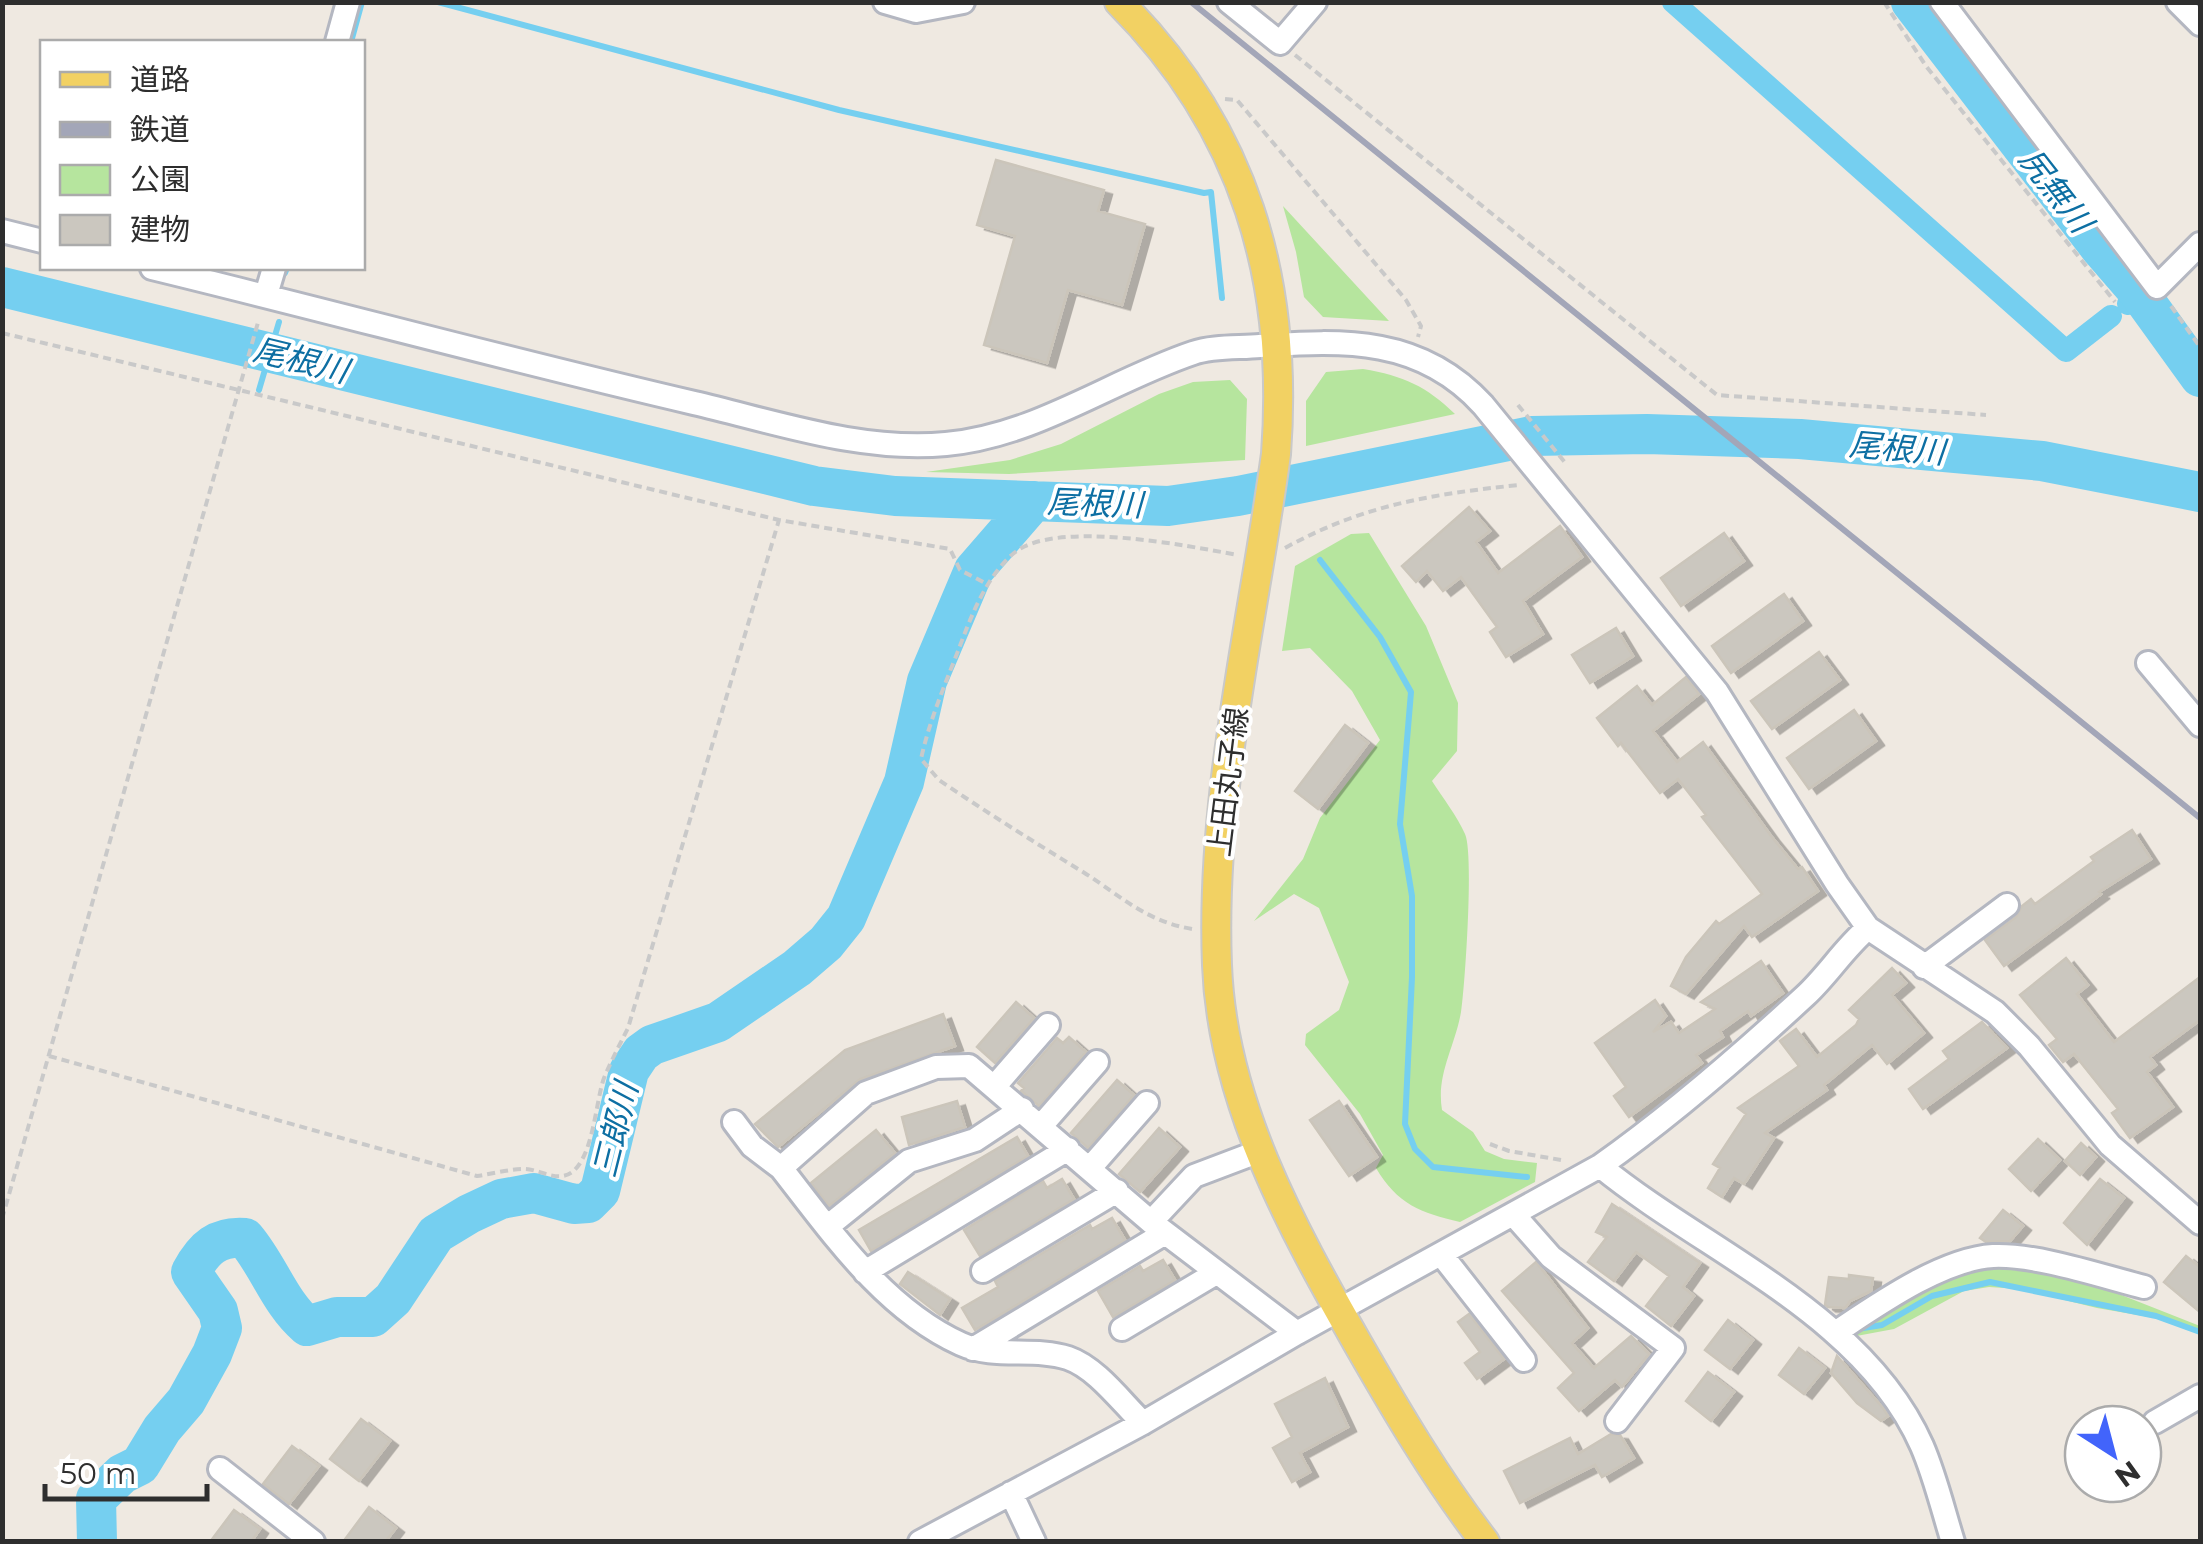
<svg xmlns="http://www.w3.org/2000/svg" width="2203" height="1544" font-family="Montserrat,'Noto Sans JP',sans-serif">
<defs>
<filter id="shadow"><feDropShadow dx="8" dy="4.5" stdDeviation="0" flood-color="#0004"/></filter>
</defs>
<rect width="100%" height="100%" fill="#efe9e1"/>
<path fill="#b6e59e" d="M1283 206 1389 321 1323 317 1304 297 1296 252Z
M1363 369C1404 376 1426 386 1455 414L1306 446V401L1326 372Z
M1230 380 1247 399 1245 460 1009 474 926 472 1010 460 1061 444 1159 394 1193 382Z
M1369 533 1426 626 1458 703 1457 751 1432 781C1443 798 1457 816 1465 834 1474 853 1465 986 1461 1012 1455 1047 1436 1074 1442 1110L1473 1132 1485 1151 1504 1159 1537 1163 1535 1182 1460 1222C1421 1213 1397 1204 1376 1168L1383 1155 1360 1114 1305 1045 1306 1034 1339 1010 1349 982 1319 908 1294 894 1254 921 1303 859 1320 818 1380 740 1352 691 1310 648 1282 651 1295 566 1351 534Z
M2005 1263 2091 1283 2200 1326V1334L2155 1318 2097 1308 2020 1289 1989 1287 1964 1291 1894 1329 1851 1337 1847 1331 1943 1276Z"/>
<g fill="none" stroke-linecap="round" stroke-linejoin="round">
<path stroke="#75cff0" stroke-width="6" d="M438 2 839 110 1204 193 1211 192 1222 298
M351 42 362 2
M285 273 287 268
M259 390 279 322
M1320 560 1380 637 1411 692 1400 824 1412 896V977L1405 1124 1415 1149 1433 1167 1527 1177
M1857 1329 1882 1325 1932 1296 1990 1282 2156 1316 2200 1332"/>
<path stroke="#75cff0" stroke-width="22" d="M1673 2 2066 351 2111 316
M2128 304 2140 294"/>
<path stroke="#75cff0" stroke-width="40" d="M1911 2 2101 249 2140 294 2200 377
M2 287 814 486 895 496 1168 506 1238 496 1532 436 1647 434 1800 439 2042 461 2200 492
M97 1542 96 1499 122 1474 140 1465 162 1429 186 1401 212 1354 222 1328 218 1311 191 1272C204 1248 217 1236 245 1238 269 1266 279 1302 307 1326L337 1317H373L393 1299 436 1234 469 1214 501 1199 534 1193 574 1204 588 1203 600 1191 629 1071 641 1053 652 1045 718 1022 797 968 826 943 846 918 904 782 927 681 974 570 1034 501"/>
</g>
<path fill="#cbc7bf" stroke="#cbc5ba" stroke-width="2.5" filter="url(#shadow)" d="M996 160 1104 190 1098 211 1145 224 1122 305 1068 290 1047 363 984 345 1015 236 977 225Z
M1469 507 1490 531 1476 542 1498 573 1560 526 1582 557 1523 601 1543 634 1506 657 1490 632 1497 627 1461 577 1443 591 1427 571 1416 582 1402 566Z
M1724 533 1744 561 1681 606 1661 578Z
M1784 594 1803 621 1731 673 1712 646Z
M1616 628 1633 656 1590 683 1572 655Z
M1819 652 1840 680 1772 729 1751 701Z
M1686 677 1699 694 1653 731 1677 762 1703 742 1771 836 1798 869 1802 867 1818 891 1752 937 1744 926 1686 994 1671 986 1686 957 1716 921 1719 924 1762 894 1702 817 1706 815 1678 779 1660 793 1621 743 1618 746 1597 718 1637 686 1652 705Z
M1854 710 1876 741 1809 789 1787 758Z
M1345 725 1368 743 1318 809 1295 791Z
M2132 830 2151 859 2099 892 2101 894 2004 966 1985 940 2016 917 2022 906 2031 899 2035 904 2094 861 2091 857Z
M2066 958 2088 985 2077 994 2114 1042 2200 977V1020L2150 1057 2156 1065 2147 1072 2173 1107 2130 1138 2112 1113 2118 1109 2074 1054 2063 1062 2049 1045 2057 1039 2020 995Z
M1761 961 1783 993 1751 1016 1748 1011 1720 1031 1723 1037 1696 1055 1702 1063 1629 1117 1614 1096 1626 1087 1595 1043 1655 1000 1666 1016 1653 1032 1671 1022 1679 1033 1715 1009 1701 1002Z
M1892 968 1906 983 1892 995 1924 1033 1887 1064 1872 1045 1824 1085 1827 1090 1765 1133 1774 1138 1744 1184 1734 1178 1722 1197 1708 1188 1720 1168 1713 1164 1746 1114 1738 1108 1799 1066 1780 1041 1796 1029 1817 1057 1856 1025 1859 1019 1849 1010Z
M1016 1002 1034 1018 995 1063 977 1047Z
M943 1014 955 1046 860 1079 778 1147 755 1124 845 1050Z
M1982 1022 2007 1048 1923 1109 1909 1089 1949 1059 1943 1051Z
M1069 1037 1086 1052 1039 1106 1021 1091 1024 1088 1018 1083 1057 1038 1063 1043Z
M1117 1080 1134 1095 1088 1148 1071 1133Z
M957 1101 965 1127 909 1145 902 1117Z
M1339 1101 1377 1157 1349 1176 1310 1120Z
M1159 1128 1180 1147 1140 1192 1119 1174Z
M876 1130 895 1153 829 1206 811 1183Z
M1017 1137 1028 1156 871 1251 859 1230Z
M2038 1139 2060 1160 2031 1191 2009 1169Z
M2081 1143 2096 1157 2080 1175 2065 1161Z
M1062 1179 1074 1199 980 1256 964 1230 1043 1181 1047 1188Z
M2100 1179 2124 1198 2087 1245 2064 1223Z
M1612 1204 1700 1263 1683 1287 1694 1296 1671 1326 1646 1306 1669 1276 1636 1252 1614 1281 1588 1262 1607 1237 1596 1232Z
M2003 1210 2023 1226 2010 1241 1986 1242 1980 1238Z
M1112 1218 1125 1240 975 1330 962 1308 998 1287 995 1281 1090 1225 1092 1229Z
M2186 1256 2200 1267V1312L2164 1282Z
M1163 1260 1175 1280 1113 1317 1098 1291 1140 1266 1143 1271Z
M1536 1262 1588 1328 1572 1343 1594 1368 1631 1336 1649 1354 1622 1387 1615 1380 1579 1411 1558 1388 1574 1373 1502 1291Z
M908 1272 950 1299 940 1315 900 1284Z
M1849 1275 1873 1278 1871 1291 1850 1301 1845 1308 1828 1307 1825 1305 1829 1277 1849 1279Z
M1469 1314 1504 1359 1477 1379 1465 1363 1480 1352 1458 1322Z
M1728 1320 1753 1340 1730 1369 1705 1350Z
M1799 1348 1825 1368 1804 1394 1779 1375Z
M1837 1356 1883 1408 1888 1416 1881 1421 1857 1403 1831 1373Z
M1708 1372 1734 1392 1711 1421 1686 1401Z
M1325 1378 1348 1427 1300 1453 1310 1472 1292 1482 1273 1448 1292 1437 1275 1404Z
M361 1419 390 1441 359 1481 330 1459Z
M1611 1434 1620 1435 1634 1458 1602 1477 1595 1465 1520 1503 1504 1471 1570 1438 1578 1454Z
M292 1446 319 1466 289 1504 263 1484Z
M369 1507 396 1528 385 1542H343Z
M234 1510 260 1529 251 1542H210Z"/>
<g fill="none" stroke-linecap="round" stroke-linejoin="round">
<g stroke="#b4b7c1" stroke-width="28">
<path id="minor" d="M885 2 916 11 963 2
M1229 2 1280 43 1315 2
M1942 2 2157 287 2200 244
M2178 2 2200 24
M337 42 348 2
M2 231 42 241
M152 268C333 312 513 361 694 403 776 422 861 452 946 444 1035 436 1110 381 1193 353 1213 346 1239 348 1260 346 1345 340 1421 337 1483 405L1717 692 1837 884 1868 928 1995 1012 2029 1046 2110 1145 2200 1223
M266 295 274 268
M2148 663 2200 725
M1924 967 2007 905
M995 1086 1048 1025
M734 1122 752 1146 781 1168
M1041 1126 1097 1062
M1600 1166C1705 1252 1864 1314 1922 1446 1935 1476 1943 1510 1953 1542
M1090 1168 1147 1103
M1513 1214 1551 1257 1673 1348 1617 1421
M1151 1222 1194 1176 1260 1151
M827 1227 909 1161 975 1140 1022 1109
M1441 1254 1524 1360
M983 1271 1117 1191
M865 1272 1068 1149
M1122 1329 1216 1273
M1835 1333C1877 1305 1942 1259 1993 1256 2036 1254 2101 1276 2144 1287
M973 1349 1165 1233
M2155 1422 2200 1396
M1143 1423C1122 1403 1097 1368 1068 1358 1034 1347 994 1359 961 1344 884 1309 832 1233 781 1168L866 1093 936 1067 969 1066 1151 1222 1297 1333
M220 1469 313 1542
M1011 1493 1034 1542
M920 1542 1143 1423 1297 1333 1600 1166C1672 1115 1740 1056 1805 996 1828 975 1844 948 1868 928"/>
</g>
<g stroke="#c9c9c9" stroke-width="32">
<path id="major" d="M1119 2C1245 128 1289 280 1276 454 1253 623 1210 794 1217 965 1222 1102 1292 1228 1358 1344 1397 1412 1437 1480 1485 1542"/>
</g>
<path stroke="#c9c9c9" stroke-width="4" stroke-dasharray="8 5" stroke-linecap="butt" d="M1884 2 1926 66 2115 302
M1295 55 1717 395 1986 415
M1225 99 1237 100 1406 300 1421 326 1418 337
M2171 306 2200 347
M2 333 779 520 950 549 960 570 989 585
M1518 405 1567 465
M1285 548C1363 505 1432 494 1519 485
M1192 929C1145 921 1121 896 1083 872 1034 842 986 812 939 780L921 759C929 722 944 687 958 651 970 619 986 576 1014 553 1055 519 1188 546 1238 555
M49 1056 477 1176C492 1174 509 1169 524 1169 537 1169 550 1178 563 1176 593 1171 595 1102 604 1078 611 1061 620 1044 628 1028L779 520
M1490 1144 1509 1151 1561 1160
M2 1219 259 319"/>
<use href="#minor" stroke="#fff" stroke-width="22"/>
<use href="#major" stroke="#f2d163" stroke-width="28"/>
<path stroke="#a3a6b8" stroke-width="6" d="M1191 2 2200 818"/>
</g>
<g text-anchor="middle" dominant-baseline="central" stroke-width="8" stroke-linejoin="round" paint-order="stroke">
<g font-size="30" fill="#2e2e2e" stroke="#fff">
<text transform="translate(1228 782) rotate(-83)">上田丸子線</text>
</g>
<g font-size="32" font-style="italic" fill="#0d6fa3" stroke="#fff">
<text transform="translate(2056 190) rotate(52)">尻無川</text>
<text transform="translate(301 360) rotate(14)">尾根川</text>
<text transform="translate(1897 448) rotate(5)">尾根川</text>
<text transform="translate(1095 503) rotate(2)">尾根川</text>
<text transform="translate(615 1130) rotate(-76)">三郎川</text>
</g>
</g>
<rect width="2203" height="1544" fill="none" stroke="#2e2e2e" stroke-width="10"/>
<rect x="40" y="40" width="325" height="230" fill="#ffffff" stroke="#ababab" stroke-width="2.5"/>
<rect x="60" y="72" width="50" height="15" fill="#f2d163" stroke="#ababab" stroke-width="2.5"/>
<text x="130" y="90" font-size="30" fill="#2e2e2e">道路</text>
<rect x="60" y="122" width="50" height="15" fill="#a3a6b8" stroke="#ababab" stroke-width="2.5"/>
<text x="130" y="140" font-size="30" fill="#2e2e2e">鉄道</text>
<rect x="60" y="165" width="50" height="30" fill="#b6e59e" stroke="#ababab" stroke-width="2.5"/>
<text x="130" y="190" font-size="30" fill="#2e2e2e">公園</text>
<rect x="60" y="215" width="50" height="30" fill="#cbc7bf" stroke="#ababab" stroke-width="2.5"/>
<text x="130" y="240" font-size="30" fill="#2e2e2e">建物</text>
<g transform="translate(2113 1454) rotate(144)"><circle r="48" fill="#ffffff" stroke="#ababab" stroke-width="2.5"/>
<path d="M0-8L18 38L0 25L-18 38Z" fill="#4264fb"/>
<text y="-15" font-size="28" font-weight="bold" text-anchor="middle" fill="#2e2e2e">N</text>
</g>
<path d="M45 1484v15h162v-15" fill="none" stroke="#2e2e2e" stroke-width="5"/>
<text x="60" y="1484" font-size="30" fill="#2e2e2e" stroke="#ffffff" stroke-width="8" paint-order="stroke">50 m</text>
</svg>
